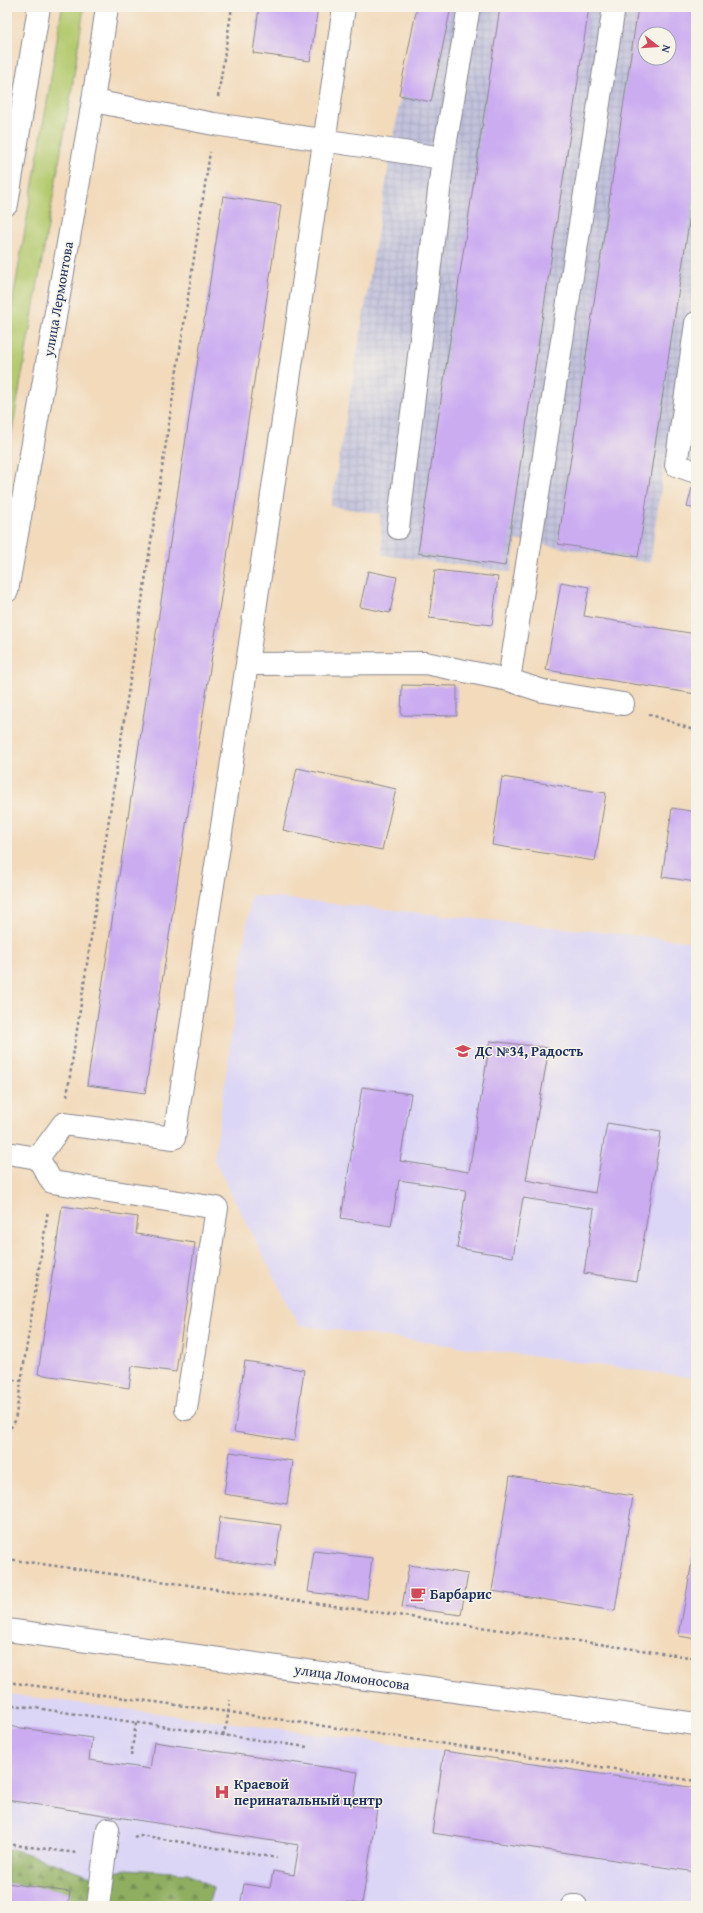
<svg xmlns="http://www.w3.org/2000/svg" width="703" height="1913" font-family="'Gentium Book Plus',serif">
<defs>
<pattern id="industrial-grid" width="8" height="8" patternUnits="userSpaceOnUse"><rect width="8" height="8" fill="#c2c2dc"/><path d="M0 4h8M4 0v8" fill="none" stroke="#a6a7bf"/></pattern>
<pattern id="forest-firs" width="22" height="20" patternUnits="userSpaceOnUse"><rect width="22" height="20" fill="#8fae61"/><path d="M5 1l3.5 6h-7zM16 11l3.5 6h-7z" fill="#748e53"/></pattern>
</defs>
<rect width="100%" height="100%" fill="#f7f3e8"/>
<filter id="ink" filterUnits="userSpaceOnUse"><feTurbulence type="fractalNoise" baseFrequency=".025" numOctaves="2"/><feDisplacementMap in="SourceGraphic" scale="8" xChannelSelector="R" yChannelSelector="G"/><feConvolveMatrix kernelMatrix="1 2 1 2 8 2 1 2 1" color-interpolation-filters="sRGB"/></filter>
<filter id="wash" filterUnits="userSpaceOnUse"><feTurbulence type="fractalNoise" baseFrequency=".012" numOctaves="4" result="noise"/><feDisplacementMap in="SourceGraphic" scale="16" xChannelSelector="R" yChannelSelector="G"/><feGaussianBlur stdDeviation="0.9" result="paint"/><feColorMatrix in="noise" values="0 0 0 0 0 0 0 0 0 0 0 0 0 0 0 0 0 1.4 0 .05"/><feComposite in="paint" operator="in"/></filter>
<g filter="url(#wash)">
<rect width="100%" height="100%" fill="#f2dabb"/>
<path fill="#dcd6f6" d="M251 895 696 942V1378L299 1325 214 1160Z
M7 1694 335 1736 696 1788V1906H7Z"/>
<path fill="url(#industrial-grid)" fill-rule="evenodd" d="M416 7H696V463L665 459 650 563 516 540 511 572 383 555 380 514 331 506ZM645 34H669V58H645Z"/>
<path fill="#b4ca6e" stroke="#687c66" d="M62 7H84L71 94 7 460V334L49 91Z"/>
<path fill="url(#forest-firs)" stroke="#556e60" d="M13 1849 94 1877 128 1869 188 1873 213 1888 208 1906H139L128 1903 127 1906H56L7 1889V1851Z"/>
<g id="blocks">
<path fill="#cbacf1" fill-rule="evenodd" d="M259 7H318L310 61 253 53Z
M417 7H451L431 102 399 95Z
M500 7H589L505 566 418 553Z
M638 7H696V176L638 557 558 544ZM645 34H669V58H645Z
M223 196 281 205 145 1093 87 1085Z
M692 488 696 489V509L687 507Z
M435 570 498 577 492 625 429 618Z
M368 571 397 577 390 613 360 607Z
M561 582 589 587 584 616 696 634V694L546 670Z
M402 685 457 686V716L401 715Z
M297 768 396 789 382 850 283 830Z
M502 777 606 793 595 861 492 845Z
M672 808 696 812V882L662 877Z
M490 1041 549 1048 526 1180 595 1193 607 1123 661 1132 637 1281 584 1273 594 1209 523 1198 513 1257 457 1248 466 1190 399 1180 391 1226 341 1218 362 1087 411 1094 400 1161 469 1172Z
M62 1206 138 1217 136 1234 195 1243 176 1372 132 1366 129 1388 38 1374Z
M245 1361 304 1370 294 1441 234 1432Z
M230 1452 293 1461 287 1504 224 1494Z
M510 1476 633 1496 615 1611 492 1591Z
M220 1517 281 1525 275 1567 215 1559Z
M695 1544H696V1639L679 1636Z
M314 1551 372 1558 367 1599 308 1592Z
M409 1565 468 1574 461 1615 402 1607Z
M7 1726 92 1738 89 1760 150 1769 154 1742 358 1772 353 1805 377 1809 362 1904 346 1902 345 1906H240L244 1884 270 1888 273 1871 294 1875 299 1845 7 1800Z
M444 1751 696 1788V1872L432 1833Z
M7 1883 70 1892 68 1906H7Z"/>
</g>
</g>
<g filter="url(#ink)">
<use href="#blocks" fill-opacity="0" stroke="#86848c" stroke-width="1"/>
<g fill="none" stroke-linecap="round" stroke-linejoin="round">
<g stroke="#86848c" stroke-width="24">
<path id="minor" d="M93 101 214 124 443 158
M696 323 676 465 696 472
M398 528 443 158 469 7
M247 664 425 663 509 680 543 691 623 704
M509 680 614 7
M7 1153 38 1158 63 1124 174 1138 247 664 344 7
M38 1158 52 1182 217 1208 186 1409
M7 1630 696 1724
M98 1906 108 1829
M572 1906H576"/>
</g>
<g stroke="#86848c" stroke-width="24">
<path id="major" d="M7 204 39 7
M7 591 93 101 107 7"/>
</g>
<path stroke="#86848c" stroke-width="2.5" stroke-dasharray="3 3" stroke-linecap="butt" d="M218 97 232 7
M649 714 696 731
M67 1096 210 152
M7 1379 22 1381
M7 1433 15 1421 48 1210
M7 1559 696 1658
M7 1682 229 1712 696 1781
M7 1704 307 1747
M223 1736 227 1722 230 1700
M131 1756 136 1723
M134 1837 139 1835 277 1858
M7 1844 77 1853"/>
<use href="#minor" stroke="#fff" stroke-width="22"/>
<use href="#major" stroke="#fff" stroke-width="22"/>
</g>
</g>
<defs>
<g id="school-bare" transform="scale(1.2)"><path d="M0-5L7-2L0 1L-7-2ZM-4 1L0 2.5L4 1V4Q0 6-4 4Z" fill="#d1495b" stroke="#f7f3e8" stroke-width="2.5" paint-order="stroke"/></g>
<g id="cafe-bare" transform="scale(1.2)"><path d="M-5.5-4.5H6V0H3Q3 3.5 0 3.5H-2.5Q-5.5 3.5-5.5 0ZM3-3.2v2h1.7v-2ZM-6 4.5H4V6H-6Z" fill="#d1495b" stroke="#f7f3e8" stroke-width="2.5" paint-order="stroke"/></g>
<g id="hospital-bare" transform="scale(1.2)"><path d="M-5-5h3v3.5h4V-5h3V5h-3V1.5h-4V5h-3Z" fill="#d1495b" stroke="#f7f3e8" stroke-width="2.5" paint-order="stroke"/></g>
</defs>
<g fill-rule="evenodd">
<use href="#school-bare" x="463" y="1051"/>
<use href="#cafe-bare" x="418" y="1594"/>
<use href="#hospital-bare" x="222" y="1792"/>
</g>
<g text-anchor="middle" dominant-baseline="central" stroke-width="3" stroke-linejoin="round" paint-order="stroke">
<g font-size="14" fill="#1b2f5e" stroke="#f7f3e8">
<text transform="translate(58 299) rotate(-80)">улица Лермонтова</text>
<text transform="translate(352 1677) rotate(8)">улица Ломоносова</text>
</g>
<g font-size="14" font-weight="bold" fill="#1b2f5e" stroke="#f7f3e8" text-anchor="start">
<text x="475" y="1051">ДС №34, Радость</text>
<text x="430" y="1594">Барбарис</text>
<text x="234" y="1784">Краевой<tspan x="234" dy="16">перинатальный центр</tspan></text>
</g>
</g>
<rect width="703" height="1913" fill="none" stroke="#f7f3e8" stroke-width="24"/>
<g transform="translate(657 46) rotate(107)"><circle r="19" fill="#f7f3e8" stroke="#9fa5b1"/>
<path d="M0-3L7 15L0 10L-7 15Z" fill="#d1495b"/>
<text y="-6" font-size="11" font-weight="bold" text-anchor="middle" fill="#1b2f5e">N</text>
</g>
</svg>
